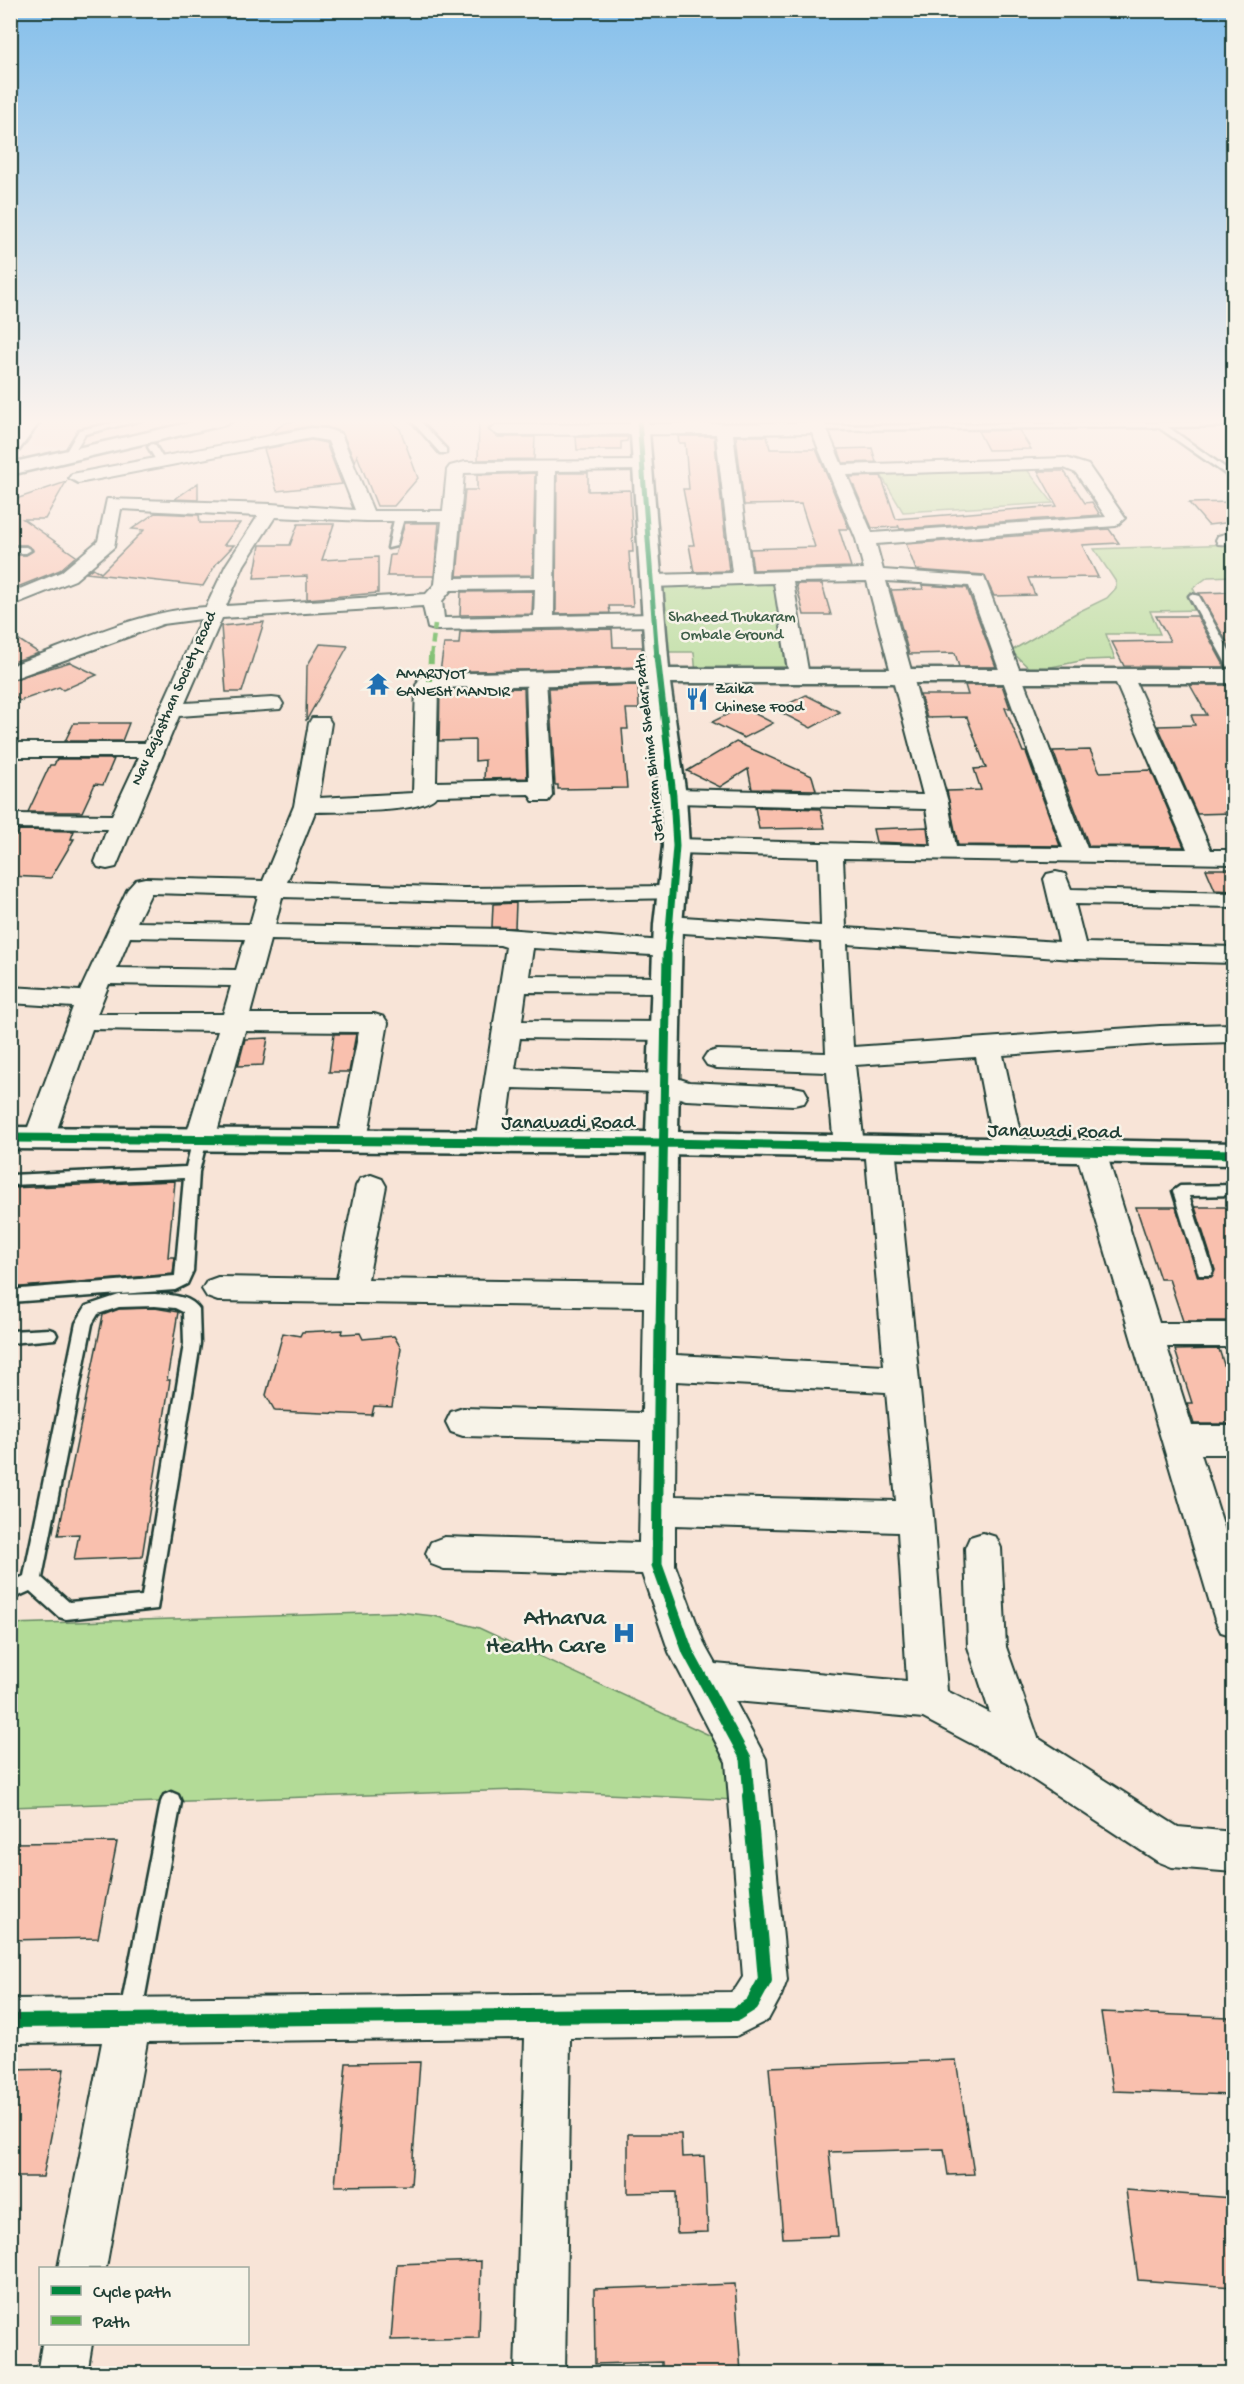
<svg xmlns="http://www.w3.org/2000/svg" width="1244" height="2384" font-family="'Gochi Hand',sans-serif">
<rect width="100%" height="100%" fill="#f8e4d7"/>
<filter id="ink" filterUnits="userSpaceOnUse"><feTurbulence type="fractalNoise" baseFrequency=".0167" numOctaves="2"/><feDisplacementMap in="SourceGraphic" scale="12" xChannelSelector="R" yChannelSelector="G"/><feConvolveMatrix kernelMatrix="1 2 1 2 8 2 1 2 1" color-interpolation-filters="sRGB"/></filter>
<g filter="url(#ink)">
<path fill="#f8d9cb" d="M48 420H171L56 447H34L32 444Z"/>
<path fill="#b3db97" stroke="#698c66" stroke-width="1.5" d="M1025 467 1053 503 903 512 881 475Z
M1233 544V576L1208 577 1193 588 1204 610 1150 611 1160 634H1106L1115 659 1085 660 1032 671 1011 651 1076 613 1107 598 1116 588V582L1094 549Z
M773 581 787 676 696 675 694 652H662L660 582Z
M398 1612 434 1616 479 1628 735 1747 736 1800 518 1790 11 1807 10 1624Z"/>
<path fill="#f9c0ae" stroke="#1f3d34" stroke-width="1.5" d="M301 420H389L400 429 418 478 394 506H377L357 455 355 462 342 432 327 427 311 426 269 434 285 423Z
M479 420H534V423H498L488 429 498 437H535L534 459 478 460Z
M1019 430 1031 449 988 450 978 431Z
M678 436H714L729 571 694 572 689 545H694L683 489H689L685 443H679Z
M736 436H767L770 449H816L849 529H839L851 567 753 570 750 549 815 547 801 504 744 505Z
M576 437H628L627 441 621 442V450H577Z
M311 440 326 443 342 484 277 491 264 449Z
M872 448 876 462 843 463 838 449Z
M1038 471H1064L1085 503 1092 502 1100 515 900 529 898 525 899 527 872 528 850 477 881 476 896 519 1057 506Z
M535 473 533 575 457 576 465 490H477V475Z
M557 473H588V491L630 490 633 552H629L633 606H609L610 613 556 614Z
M66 482 45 519H23L76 556 60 570 10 590V555H26L33 551 26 545H10V501Z
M198 483V500L175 499Z
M1233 502V522L1208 525 1189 503Z
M155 513 199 515 200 523H240L224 545H234L216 564 203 586 86 573 93 568 101 573 144 530 132 529Z
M405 523H439L434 576H387L390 555H395Z
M298 524H334L322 560 378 557V593L307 599V576L254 578 260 545H290Z
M1109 529 1119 543 1082 545 1098 577 1028 578 1035 595 994 596 984 575 916 570 906 544Z
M796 584H822L831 615H804Z
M922 585 967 588 996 667H959L955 653 909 654 891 590 923 589Z
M533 591 532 614 460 615 461 592Z
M1233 592V653L1199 593Z
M1156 616H1197L1225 667 1124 666 1112 642 1170 641Z
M264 622 242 692H226L221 626Z
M612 629 613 647H642V667L440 672 444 644H459L460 632Z
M10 634 39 653 10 663Z
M320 644 348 646 306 721 307 666Z
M70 662 97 675 63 690 59 687 20 701 10 693V680Z
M638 685 639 709H626L628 729H622L627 788 558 789V785H555L549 688Z
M965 685H1002L1010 708H1005L1023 752H1026L1060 846 958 845 947 791 981 790 974 769 986 768 967 717 927 718 920 695H968Z
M1190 685H1233V813L1197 814 1158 726 1195 725 1191 715H1207Z
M524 688 527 778 484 779 485 760 475 761V740L439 741 440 690Z
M806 695 840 712 811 728 776 710Z
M742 707 773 723 744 738 712 722Z
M74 723H129L122 741H65Z
M736 742 812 776 816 790 752 789 748 769 720 787 687 771Z
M1090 750 1100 772 1151 770 1184 847 1089 846 1053 751Z
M57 759H114L103 785 95 784 82 812H28L50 765H54Z
M755 807 820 809 825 828 759 829Z
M927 827 929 844 876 842 873 829Z
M19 830 74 831 71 839H74L51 878 10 876V836H17Z
M1206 869H1233V891L1215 890Z
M516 903 515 928 492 927 493 904Z
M334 1034H356L349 1072H329Z
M268 1038 263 1065 238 1066 245 1039Z
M175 1181 168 1257H175L173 1274 10 1288V1188Z
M1136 1207H1176L1199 1277H1211L1215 1270 1195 1207H1233V1321H1183L1169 1279H1160Z
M155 1308 178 1312 167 1380H170L142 1557 74 1560 79 1534 58 1535 103 1315 119 1309Z
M343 1330 342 1334 360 1333 363 1339 394 1336 401 1348 392 1407 374 1406 372 1415 275 1411 266 1395 283 1333 300 1336 302 1332Z
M1219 1349 1233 1393V1424H1194L1187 1403H1192L1175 1350Z
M117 1842 98 1938 10 1940V1843Z
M1101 2012 1228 2017 1233 2043V2095L1113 2091Z
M956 2060 974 2174 948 2175 944 2149 829 2152 838 2236 783 2238 769 2067Z
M420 2062 411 2185 335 2186 346 2063Z
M64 2069 43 2177H10V2070Z
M628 2134H681L682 2157 704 2156 708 2232 677 2233 676 2192 628 2193Z
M1126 2190 1233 2198V2287L1138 2280Z
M481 2261 479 2338 391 2340 397 2264Z
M735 2284 741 2373H662V2362L595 2364 594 2289Z"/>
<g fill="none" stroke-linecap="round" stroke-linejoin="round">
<g stroke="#1f3d34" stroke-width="5">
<path id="service" d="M128 420H142L85 434 71 457 64 455 79 430Z
M411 420H419L446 449V453H440Z
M1234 422V426L1168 427 1234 474V480L1158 427 818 430 814 428 818 426Z
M152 444 155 445 165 462 164 464 157 462 148 447Z
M400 512 405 515 396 546 388 548 395 515Z
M10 547H26L31 550 26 553H10Z
M1191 594 1199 596 1234 659V672L1229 669 1189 596Z
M200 1134 207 1139 199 1172 193 1271 187 1284 175 1290 10 1302V1290L175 1276 184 1178 10 1185V1175L186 1167 193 1139Z
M1234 1185V1195L1189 1196 1213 1271 1211 1275H1199L1173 1191 1180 1186Z
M155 1294C170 1295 190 1295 199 1309L200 1344 157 1609 66 1619 59 1617 30 1591 10 1600V1583L24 1576 76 1323 86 1306 119 1295ZM155 1306 175 1308 183 1312 184 1344 142 1596 69 1602 42 1578 92 1324 98 1314 119 1307Z
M49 1329 55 1331 57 1335 55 1339 10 1343V1331Z
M171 1792 178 1795 181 1802 141 2017 138 2025 130 2028 122 2025 119 2017 161 1802 164 1795Z"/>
</g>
<g stroke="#1f3d34" stroke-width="4">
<path id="minor" d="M807 420H823L842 465 1066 458 1088 465 1125 518 1116 526 876 544 883 570 984 577 1087 848 1187 849 1113 676 1116 672H1130L1133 676 1211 850H1234V864L843 858 846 928 1059 942 1044 879 1047 874 1056 872 1065 874 1071 889 1234 893V907L1075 904 1085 943 1234 947V963L1074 959 847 944 853 1047 1160 1026 1234 1024V1042L1160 1044 1003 1055 1024 1150 1019 1157 1009 1160 999 1157 994 1150 976 1057 855 1065 864 1146 859 1153 849 1156 839 1153 834 1146 827 1072 717 1068 707 1065 703 1059 707 1053 717 1050 826 1053 821 942 668 932 659 929 655 924 659 919 668 916 821 926 819 857 676 853 668 851 664 846 668 841 676 839 932 846 926 809 673 803 665 801 661 796 665 791 673 789 923 795 867 581 793 582 809 676 806 680H792L789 676 774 583 651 587 641 581 651 575 732 573 716 434 498 435 490 430 498 425 808 423ZM812 433 856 539 864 569 751 572 733 434ZM1064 468 1076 473 1106 517 872 533 847 475ZM886 581 969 586 1063 848 956 847 948 802Z
M311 428 327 429 341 434 373 511H443L447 470 450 466 465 462 648 461 651 465 648 469 642 470 555 471 554 616 654 614 661 616 664 620 661 624 654 626 435 630 428 628 423 606 222 618 185 703 272 698 280 699 283 704 280 709 179 716 116 867 107 869 98 867 95 862 107 829 10 828V814L112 815 139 757H10V743H145L201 619 163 624 12 679 10 666C74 643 139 610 206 607L226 565 258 516 121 509 114 547 75 580 10 606V593L61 572 98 541 107 499 271 504 355 510 328 441 311 438 78 483 69 478 72 474ZM537 471 535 577 455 578 464 473ZM275 517 366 521H442L435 584 426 594 226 606 244 565ZM535 589 534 616 444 618 442 601 451 590Z
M1225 534H1234V545L1218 544 1216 540 1218 536Z
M536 672 543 674 546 678 553 796 549 801H533L529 794 436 796C424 814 339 811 315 812L287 882 464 888 672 886 681 888 684 893 681 898 464 902 282 897 275 925 505 929 677 942 681 948 677 954 668 956 533 948 529 976 667 977 676 979 680 985 676 991 667 993 526 992 522 1021 665 1022 675 1025 679 1031 675 1037 665 1040 520 1038 515 1069 664 1074 689 1082 794 1087 804 1089 808 1096 804 1103 794 1105 686 1100 661 1092 512 1088 505 1142 500 1149 490 1152 480 1149 475 1142 506 947 500 945 270 940 250 1014H374L384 1017 388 1023 367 1140 362 1147 352 1150 342 1147 337 1140 359 1032 245 1031 215 1139 210 1146 200 1149 190 1146 185 1139 218 1031 92 1029 54 1138 49 1145 39 1148 29 1145 24 1138 73 1007 10 1003V987L80 991 127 890 136 880 145 878 263 881 294 806 309 723 312 718H328L331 723 319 798 413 793 416 685 423 677H437L441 681 438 685 436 782 529 780 526 678 529 674ZM151 893 258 896 250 924 137 922ZM130 937 245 939 236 970 117 968ZM109 984 231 986 223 1014H97Z
M662 1133 672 1136 677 1143 676 1355 884 1366 865 1147 870 1140 880 1137 890 1140 895 1147 933 1517 947 1691 990 1713 968 1647 965 1548 970 1537 983 1533 996 1537 1001 1548 1006 1647 1038 1738 1178 1827 1234 1832V1872L1172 1867 1157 1861 1008 1763 923 1718 735 1701 766 1759 787 1980 781 1996 768 2020 736 2036 570 2038 565 2374H515L525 2038 147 2042 106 2268H58L102 2042 10 2043V1999L731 1992 736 1988 743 1977 726 1762 669 1652 642 1574 444 1569 431 1564 426 1553 431 1542 444 1537 639 1543 641 1440 463 1436 451 1432 446 1422 451 1412 463 1408 642 1413 644 1307 218 1301 207 1297 202 1289 207 1281 218 1277 337 1279 356 1186 360 1179 371 1175 382 1179 386 1186 368 1279 645 1283 647 1143 652 1136ZM676 1381 886 1392 896 1501 675 1496ZM675 1525 898 1532 907 1681 715 1664 705 1646 675 1565Z
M1091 1142 1101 1145 1106 1152 1159 1323H1234V1347H1167L1192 1426H1234V1454H1201L1234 1559V1636L1221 1632 1215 1620 1076 1152 1081 1145Z
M42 2344H92L87 2374H37Z"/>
</g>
<g stroke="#1f3d34" stroke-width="5">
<path id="tertiary" d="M202 420H233L224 425 10 475V463Z
M630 420H648L669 669H1234V683H670L686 796 689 846 682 924 678 1132 1234 1143V1165L662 1154 10 1149V1127L646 1132 654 924 663 846 660 796 647 683 430 688 422 686 418 681 422 676 430 674 646 669Z"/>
</g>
<g stroke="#1f3d34" stroke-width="5">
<path id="primary" d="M23 420H41L17 453 10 454V436Z"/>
</g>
<use href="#service" fill="#f7f3e8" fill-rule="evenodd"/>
<use href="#minor" fill="#f7f3e8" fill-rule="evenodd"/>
<use href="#tertiary" fill="#f7f3e8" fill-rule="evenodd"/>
<use href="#primary" fill="#f7f3e8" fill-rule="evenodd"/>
<path stroke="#52ad45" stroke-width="4.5" stroke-dasharray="9 4.5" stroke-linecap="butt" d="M431 658 435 624"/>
<path stroke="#52ad45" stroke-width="6" stroke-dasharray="11 6" stroke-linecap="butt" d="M430 681 431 656"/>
<g stroke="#f7f3e8" stroke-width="8">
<path id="cycleway-far4" d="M639 420 657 658"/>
</g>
<g stroke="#f7f3e8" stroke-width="10">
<path id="cycleway-far3" d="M657 656 673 796 676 846 667 955"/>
</g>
<g stroke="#f7f3e8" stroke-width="13">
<path id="cycleway-far2" d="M10 1138 662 1143 1234 1154
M660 1329 667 954"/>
</g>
<g stroke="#f7f3e8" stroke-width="15">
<path id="cycleway-far1" d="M660 1327 657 1565 688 1652 746 1759 749 1797"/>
</g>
<g stroke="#f7f3e8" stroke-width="17">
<path id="cycleway" d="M10 2021 736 2014 752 2004 765 1980 749 1796"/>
</g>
<use href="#cycleway-far4" stroke="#00873e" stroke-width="5"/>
<use href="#cycleway-far3" stroke="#00873e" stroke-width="7"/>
<use href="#cycleway-far2" stroke="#00873e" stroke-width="9"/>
<use href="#cycleway-far1" stroke="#00873e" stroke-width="11"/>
<use href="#cycleway" stroke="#00873e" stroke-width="14"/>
</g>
</g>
<linearGradient id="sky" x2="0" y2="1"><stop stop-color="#84bfeb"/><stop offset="0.56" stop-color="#fcf3ed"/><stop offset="1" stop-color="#fcf3ed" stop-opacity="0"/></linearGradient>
<rect width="1244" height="753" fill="url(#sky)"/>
<defs>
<g id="temple-bare" transform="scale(1.8)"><path d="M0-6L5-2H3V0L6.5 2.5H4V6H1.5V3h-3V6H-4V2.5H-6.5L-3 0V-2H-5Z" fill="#1f6fb2" stroke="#f7f3e8" stroke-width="2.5" paint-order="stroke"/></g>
<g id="restaurant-bare" transform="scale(1.8)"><path d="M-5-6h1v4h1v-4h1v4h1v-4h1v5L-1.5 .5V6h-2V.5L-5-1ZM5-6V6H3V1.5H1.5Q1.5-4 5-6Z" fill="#1f6fb2" stroke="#f7f3e8" stroke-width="2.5" paint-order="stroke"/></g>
<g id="hospital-bare" transform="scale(1.8)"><path d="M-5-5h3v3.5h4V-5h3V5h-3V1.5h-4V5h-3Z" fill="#1f6fb2" stroke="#f7f3e8" stroke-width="2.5" paint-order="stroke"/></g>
</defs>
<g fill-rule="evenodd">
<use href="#temple-bare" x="378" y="684"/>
<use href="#restaurant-bare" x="697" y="699"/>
<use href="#hospital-bare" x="624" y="1633"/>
</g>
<g text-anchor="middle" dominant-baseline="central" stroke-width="5" stroke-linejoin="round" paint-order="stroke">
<g font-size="16" fill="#3d5d48" stroke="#f7f3e8">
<text x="732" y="618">Shaheed Thukaram<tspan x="732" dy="18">Ombale Ground</tspan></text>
</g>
<g font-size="16" fill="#1f3d34" stroke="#f7f3e8" text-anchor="start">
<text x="396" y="675">AMARJYOT<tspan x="396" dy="18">GANESH MANDIR</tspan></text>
<text x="715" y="690">Zaika<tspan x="715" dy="18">Chinese Food</tspan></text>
</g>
<g font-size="16" fill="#1f3d34" stroke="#f7f3e8">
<text transform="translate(175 699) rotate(-66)">Nav Rajasthan Society Road</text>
<text transform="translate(651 747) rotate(-96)">Jethiram Bhima Shelar Path</text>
</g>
<g font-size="20" fill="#1f3d34" stroke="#f7f3e8">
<text x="568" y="1124">Janawadi Road</text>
<text transform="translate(1054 1133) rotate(1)">Janawadi Road</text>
</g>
<g font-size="24" fill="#1f3d34" stroke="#f7f3e8" text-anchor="end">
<text x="606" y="1619">Atharva<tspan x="606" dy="28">Health Care</tspan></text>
</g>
</g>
<rect width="1244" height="2384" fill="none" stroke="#f7f3e8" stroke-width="36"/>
<rect x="18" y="18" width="1208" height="2348" fill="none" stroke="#1f3d34" stroke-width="2" filter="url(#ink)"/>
<rect x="39" y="2267" width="210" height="78" fill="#f7f3e8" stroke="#a1aaa0" stroke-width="1.5"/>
<rect x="51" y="2286" width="30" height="9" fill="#00873e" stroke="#a1aaa0" stroke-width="1.5"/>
<text x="93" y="2297" font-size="18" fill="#1f3d34">Cycle path</text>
<rect x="51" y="2316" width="30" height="9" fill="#52ad45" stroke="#a1aaa0" stroke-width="1.5"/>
<text x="93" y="2327" font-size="18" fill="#1f3d34">Path</text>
</svg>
